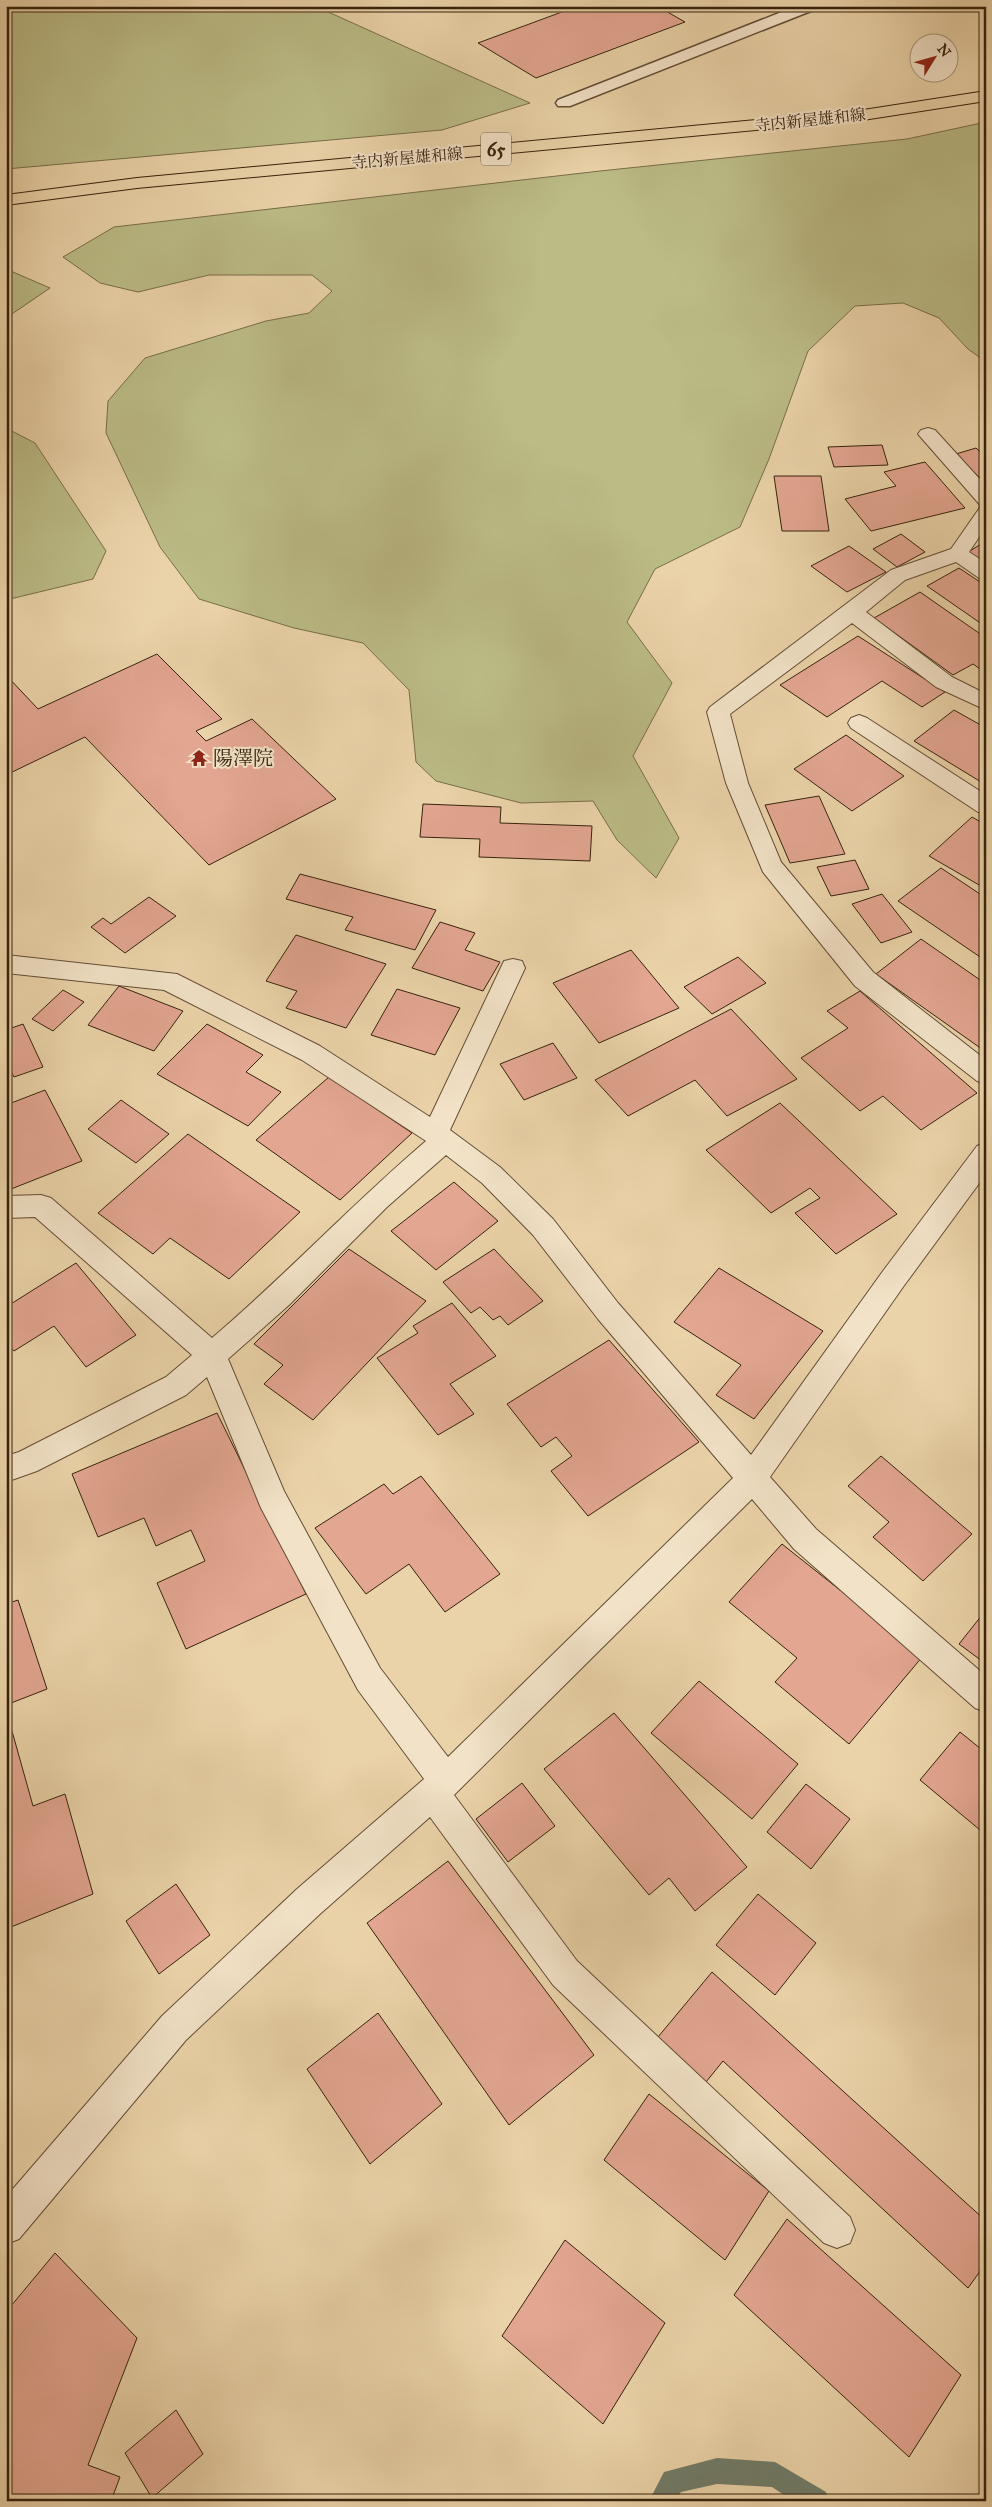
<svg xmlns="http://www.w3.org/2000/svg" width="992" height="2507" font-family="'IM FELL Great Primer','Noto Serif JP',serif">
<rect width="100%" height="100%" fill="#ebd3a9"/>
<filter id="stains"><feTurbulence type="fractalNoise" baseFrequency=".004" numOctaves="4"/><feColorMatrix values="0 0 0 0 .2 0 0 0 0 .09 0 0 0 0 .02 0 0 0 .5 -.17"/></filter>
<radialGradient id="worn" r=".72"><stop offset=".6" stop-color="#630" stop-opacity="0"/><stop offset="1" stop-color="#630" stop-opacity=".3"/></radialGradient>
<path fill="#bbbb86" stroke="#786e4a" d="M6 6H315L530 103 442 130 6 169Z
M986 122V362L968 349 939 318 903 303 855 306 808 351 769 459 740 527 655 569 627 622 672 683 633 756 679 838 656 878 617 840 593 801 521 803 436 781 416 762 409 690 363 643 294 628 199 599 160 547 106 433 108 401 145 358 266 321 309 313 332 291 312 275H209L138 292 100 283 63 257 114 227 600 171 907 139Z
M6 269 50 288 6 318Z
M6 428 35 443 106 551 93 579 6 600Z"/>
<g fill="none" stroke-linecap="round" stroke-linejoin="round">
<path fill="#717c69" fill-rule="evenodd" d="M717 2458 775 2462 826 2492 829 2501H793L772 2487 717 2484 681 2492 675 2501H649L664 2472Z"/>
</g>
<path fill="#e3a691" stroke="#36220e" d="M578 6H657L685 22 536 78 478 43Z
M882 445 888 465 834 467 828 447Z
M976 448 986 457V484L956 454Z
M925 462 965 508 871 531 845 499 896 486 884 472Z
M774 476H821L829 531H782Z
M901 534 925 552 897 567 873 549Z
M986 541V566L965 554Z
M849 546 886 572 847 592 811 566Z
M959 568 986 586V627L927 586Z
M920 592 986 638V673L973 664 953 675 874 618Z
M858 636 945 692 922 707 882 681 827 717 780 685Z
M157 654 222 719 196 731 206 741 252 719 336 799 209 865 85 737 6 775V675L38 709Z
M954 710 986 728V785L914 741Z
M846 735 904 776 852 811 794 769Z
M819 796 845 854 790 863 765 805Z
M423 804 501 807 500 823 592 826 590 861 479 857 480 839 420 837Z
M972 817 986 825V889L929 856Z
M855 860 869 889 831 896 817 867Z
M941 868 986 898V961L898 901Z
M300 874 436 910 415 950 345 930 353 917 286 899Z
M882 894 912 932 881 943 852 904Z
M149 897 176 916 125 953 91 927 103 918 111 924Z
M440 922 475 933 465 950 500 962 483 991 412 968Z
M296 935 386 964 346 1028 286 1008 297 991 266 981Z
M921 939 986 984V1052L876 974Z
M631 950 679 1008 599 1043 553 983Z
M738 957 766 983 712 1014 684 987Z
M119 986 183 1011 154 1051 88 1025Z
M397 989 460 1008 435 1055 371 1035Z
M63 990 84 1002 53 1031 32 1019Z
M860 991 977 1093 921 1130 883 1096 860 1111 801 1058 848 1028 827 1011Z
M731 1009 797 1079 727 1116 695 1080 628 1116 595 1080Z
M23 1024 43 1067 14 1077 6 1061V1030Z
M207 1024 263 1055 246 1072 281 1092 248 1126 157 1074Z
M553 1043 577 1078 524 1100 500 1064Z
M329 1077 412 1133 340 1200 256 1140Z
M45 1090 82 1161 6 1191V1105Z
M121 1100 169 1134 136 1163 88 1129Z
M780 1103 897 1214 836 1254 795 1213 820 1198 810 1188 771 1213 706 1150Z
M188 1134 300 1212 229 1279 170 1238 153 1254 98 1213Z
M454 1182 498 1221 436 1270 391 1231Z
M349 1249 426 1301 313 1420 264 1384 283 1365 254 1344Z
M494 1249 543 1301 508 1325 500 1316 493 1320 480 1307 471 1313 443 1282Z
M76 1263 136 1335 86 1367 54 1326 14 1351 6 1342V1307Z
M719 1268 823 1331 754 1419 716 1395 741 1365 674 1322Z
M452 1303 496 1356 450 1384 474 1414 438 1435 377 1358 418 1333 413 1326Z
M609 1340 699 1442 588 1516 551 1471 572 1456 556 1437 541 1447 507 1404Z
M217 1413 306 1594 186 1649 157 1583 205 1561 191 1530 156 1546 144 1518 98 1537 72 1474Z
M881 1456 972 1534 923 1581 873 1537 889 1522 848 1486Z
M421 1476 500 1574 445 1612 409 1564 366 1594 315 1528 384 1484 393 1494Z
M782 1544 923 1656 849 1744 775 1682 797 1658 729 1602Z
M18 1600 47 1689 6 1705V1604Z
M986 1610V1664L959 1644Z
M699 1681 798 1764 752 1819 651 1733Z
M614 1713 747 1867 695 1911 669 1878 649 1895 544 1769Z
M12 1731 33 1806 65 1794 93 1894 6 1929V1734Z
M960 1732 986 1753V1835L920 1780Z
M522 1783 555 1826 508 1862 476 1819Z
M806 1784 850 1819 811 1869 767 1832Z
M448 1861 594 2055 509 2125 367 1923Z
M176 1884 210 1935 159 1974 126 1921Z
M758 1894 816 1943 775 1995 716 1945Z
M712 1972 986 2221V2263L968 2288 723 2061 706 2082 658 2037Z
M378 2013 442 2104 370 2164 307 2069Z
M649 2094 769 2191 725 2260 604 2160Z
M787 2219 961 2375 909 2457 734 2295Z
M565 2240 665 2323 603 2424 502 2336Z
M55 2253 137 2338 88 2465 120 2477 111 2501H6V2312Z
M176 2410 203 2454 152 2498 125 2453Z"/>
<g fill="none" stroke-linecap="round" stroke-linejoin="round">
<g stroke="#634e35" stroke-width="3">
<path id="lane" d="M797 6H818L816 9 570 106H558L556 103 558 100Z"/>
</g>
<g stroke="#634e35" stroke-width="2">
<path id="street" d="M928 428 935 430 986 486V527L969 552 986 563V580L979 578 956 562 905 580 866 612 952 677 986 694V710L936 687 852 623 730 714 748 783 781 862 873 972 986 1060V1084L977 1081 855 986 763 872 726 783 707 712 710 707 891 570 951 549 981 506 918 434 921 430Z
M859 715 867 718 986 795V814L978 812 851 728 848 723 851 718Z
M6 955 177 974 320 1046 430 1117 504 961 513 959 522 961 525 968 450 1130 500 1167 553 1219 618 1303 751 1455 883 1271 977 1146 986 1142V1174L903 1287 770 1477 816 1529 986 1676V1712L975 1708 794 1549 752 1499 454 1795 577 1961 850 2217 855 2230 850 2243 837 2248 824 2243 553 1985 430 1817 321 1913 186 2040 19 2239 6 2244V2197L162 2016 297 1889 424 1779 358 1690 261 1508 207 1377 186 1395 37 1471 6 1482V1456L19 1452 166 1377 192 1355 35 1217 6 1218V1196L41 1195 51 1198 212 1338C286 1275 352 1204 426 1141L302 1060 164 990 6 973ZM446 1155 482 1183 533 1235 598 1319 733 1478 448 1757 380 1668 284 1491 228 1359 289 1305 387 1207Z"/>
</g>
<g stroke="#36220e" stroke-width="2">
<path id="primary" d="M986 91V101L863 120 137 188 6 205V195L137 178 863 110Z"/>
</g>
<use href="#lane" fill="#f2e2c7" fill-rule="evenodd"/>
<use href="#street" fill="#f2e2c7" fill-rule="evenodd"/>
<use href="#primary" fill="#ebd3a9" fill-rule="evenodd"/>
</g>
<defs>
<g id="temple-bare" transform="scale(1.35)"><path d="M0-6L5-2H3V0L6.5 2.5H4V6H1.5V3h-3V6H-4V2.5H-6.5L-3 0V-2H-5Z" fill="#8f2418" stroke="#f2e2c7" stroke-width="2.5" paint-order="stroke"/></g>
</defs>
<g fill-rule="evenodd">
<use href="#temple-bare" x="199" y="758"/>
</g>
<g text-anchor="middle" dominant-baseline="central" stroke-width="4" stroke-linejoin="round" paint-order="stroke">
<g font-size="16" fill="#36220e" stroke="#f2e2c7">
<text transform="translate(810 120) rotate(-6)">寺内新屋雄和線</text>
<text transform="translate(407 158) rotate(-5)">寺内新屋雄和線</text>
</g>
<rect fill="#f2e2c7" stroke="#6e5c46" stroke-width="1" x="481" y="132.5" width="30" height="33" rx="4"/>
<g font-size="19" font-weight="bold" fill="#36220e">
<text x="496" y="149">65</text>
</g>
<g font-size="20" fill="#36220e" stroke="#f2e2c7" text-anchor="start">
<text x="213" y="758">陽澤院</text>
</g>
</g>
<rect width="992" height="2507" fill="none" stroke="#ebd3a9" stroke-width="25"/>
<rect x="8" y="8" width="977" height="2492" fill="none" stroke="#36220e" stroke-width="2.5"/>
<rect x="12" y="12" width="967" height="2482" fill="none" stroke="#36220e"/>
<g transform="translate(934 58) rotate(53)"><circle r="24" fill="#f2e2c7" stroke="#a7957d"/>
<path d="M0-4L9 19L0 12L-9 19Z" fill="#8f2418"/>
<text y="-8" font-size="14" font-weight="bold" text-anchor="middle" fill="#36220e">N</text>
</g>
<rect width="100%" height="100%" filter="url(#stains)"/>
<rect width="100%" height="100%" fill="url(#worn)"/>
</svg>
